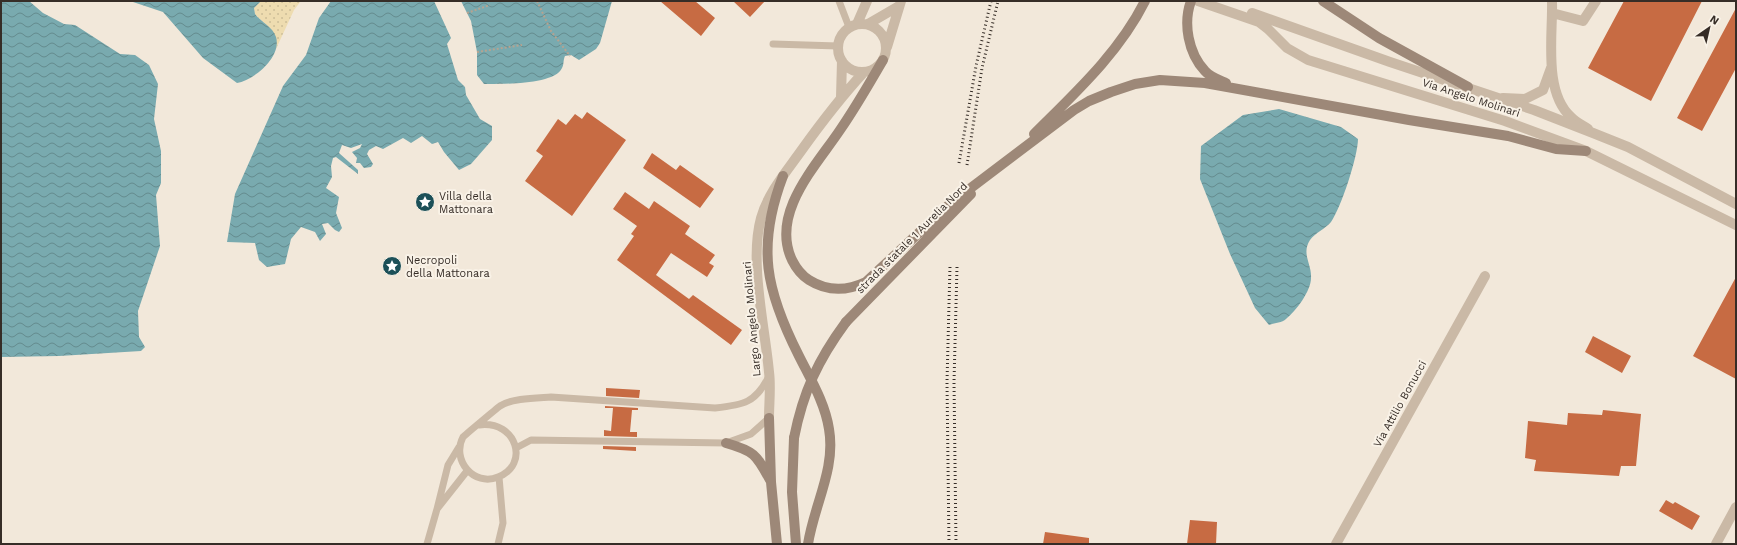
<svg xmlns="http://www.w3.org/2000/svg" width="1737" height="545" font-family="'Work Sans',sans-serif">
<defs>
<pattern id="sand-dots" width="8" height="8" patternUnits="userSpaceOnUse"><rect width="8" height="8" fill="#eedcb0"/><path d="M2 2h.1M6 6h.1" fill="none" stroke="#cdbd97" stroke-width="1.8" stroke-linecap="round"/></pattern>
<pattern id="water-waves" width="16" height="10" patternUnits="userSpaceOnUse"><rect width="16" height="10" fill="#79aaaf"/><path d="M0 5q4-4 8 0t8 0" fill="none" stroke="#648b8e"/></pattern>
</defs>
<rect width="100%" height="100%" fill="#f2e8da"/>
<path fill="url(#sand-dots)" d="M261 1H301L294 10 276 49C277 27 267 28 255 14L254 8Z"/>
<path fill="url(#water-waves)" d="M1 1H29L43 13 64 24 75 25 120 54 135 55 149 65 158 84 154 119 161 151V183L156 195 160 246 138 311 139 337 145 347 141 351 59 356 1 357Z
M130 1H261L254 8 255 14C261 22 273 27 276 37 282 57 254 80 237 83L203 58 163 12Z
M331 1H434L451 38 447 44 458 80 465 87 466 95 480 119 492 126V140L471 164 459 170 444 152 438 142 432 144 422 136 411 143 403 138 383 149 376 146 369 150 367 154 373 164 371 167 364 168 360 163H356L357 158 352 152 360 148 362 144 351 148 342 145 339 153 358 170V174L336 157 333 158 331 166 332 177 326 188 339 197 336 213 342 228 339 232 335 230 328 223 322 224 326 234 320 241 315 232 301 227 291 239 285 264 267 267 259 260 255 243 227 242 235 194 283 86 306 55 319 18Z
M461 1H612L600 43 596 49 579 60 571 55 565 56C563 60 564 65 562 68 555 85 500 84 484 84L477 75V52L471 21Z
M1279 109 1341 127 1358 139C1358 156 1341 208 1331 222 1325 229 1315 233 1310 240 1301 254 1312 264 1311 278 1311 291 1296 311 1286 319 1282 323 1274 323 1269 325L1255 308 1230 254 1200 179 1201 146 1243 115Z"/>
<path fill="#c76b43" d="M660 1H695L715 18 701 36Z
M733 1H765L750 17Z
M1624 1H1702L1651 101 1588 68Z
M1736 8V68L1702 131 1677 118Z
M587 112 626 140 572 216 525 181 543 156 536 151 558 119 566 125 575 114 582 119Z
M652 153 676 170 680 165 714 189 700 208 643 168Z
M625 192 649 209 654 201 690 226 685 234 715 255 709 263 714 266 707 277 671 253 656 275 689 299 693 295 742 330 731 345 617 260 634 236 631 234 637 226 613 209Z
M1736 277V379L1693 356Z
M1593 336 1631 356 1622 373 1585 352Z
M606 388 640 390 639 398 606 396Z
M605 406 638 408V410H632L630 432H637V437L604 436V430L611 431 613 408H605Z
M1603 410 1641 414 1636 466H1621L1619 476 1534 471 1536 460 1525 458 1528 421 1567 425 1568 413 1602 415Z
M603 446 636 447V451L603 449Z
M1666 500 1673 504 1675 502 1700 516 1692 530 1659 511Z
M1190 520 1217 522 1216 544H1187Z
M1045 532 1089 538V544H1043Z"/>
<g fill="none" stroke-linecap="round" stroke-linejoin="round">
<path stroke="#b6a390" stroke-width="2" stroke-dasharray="2 2" stroke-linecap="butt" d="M537 1 551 31 570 56
M467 13 490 5
M477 52 522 45"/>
<path stroke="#cab9a6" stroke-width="7" d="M839 1 849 27
M773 44 838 46
M479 425C517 420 530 465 498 477 474 487 451 460 463 437 465 435 496 409 500 406 512 398 537 398 551 397L715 408C743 405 756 403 769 376
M459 447 448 465 437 509 467 471
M516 448 531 440 726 443 751 434 769 418
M427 544 437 509
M498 544 503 523 499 477"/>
<path stroke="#cab9a6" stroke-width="10" d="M1552 1C1553 35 1543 92 1571 117 1576 122 1582 125 1588 129
M1552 13 1583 21 1596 1
M857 24 867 1
M1503 98 1525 99 1543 90 1551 68
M1336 544 1485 276
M1716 544 1736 507"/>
<path stroke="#cab9a6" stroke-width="10" d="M1198 1 1259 22 1268 29 1287 48 1308 60 1505 121 1586 151 1736 225
M1252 13 1390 62 1534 110 1593 133 1628 147 1736 204
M838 48a24 24 0 1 1 48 0a24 24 0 1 1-48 0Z
M868 24 899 6
M887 47 901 1
M841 97 842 61
M769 418C769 403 771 387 769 372 765 327 749 262 761 218 768 193 786 172 801 151 821 123 841 97 864 72"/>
<path stroke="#9d8878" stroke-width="10" d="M1191 1C1183 23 1188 53 1205 71 1210 77 1219 80 1226 83
M1323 1 1379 38 1468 87
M883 60C869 84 856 107 840 130 816 166 770 213 792 260 796 268 801 275 809 280 828 292 847 291 866 282L951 203 1074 110 1089 101 1111 92 1135 84 1160 80 1205 83 1409 120 1508 136 1556 149 1586 151
M1034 134C1075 93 1119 53 1145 1
M783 176C756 247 766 291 799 356 811 380 825 403 829 429 836 469 814 505 808 544
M846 322 971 194
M769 418 771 482 777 544
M794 438 792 492 796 544
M726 443C754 451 756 454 770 480"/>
<path stroke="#362d27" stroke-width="3" stroke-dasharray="1 3" stroke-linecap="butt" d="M959 163 976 66 991 1
M967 165 982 68 998 1
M949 544 947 382 950 266
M956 544 954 382 957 267"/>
<path stroke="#9d8878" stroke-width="10" d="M794 438C803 392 818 360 846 322"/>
</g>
<defs>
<g id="sight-disc" transform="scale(1)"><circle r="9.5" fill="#1c5058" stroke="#f9f2e7"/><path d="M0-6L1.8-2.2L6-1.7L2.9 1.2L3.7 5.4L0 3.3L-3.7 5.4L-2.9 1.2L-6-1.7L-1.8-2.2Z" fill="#fff"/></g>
</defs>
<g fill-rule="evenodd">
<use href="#sight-disc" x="425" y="202"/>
<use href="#sight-disc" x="392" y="266"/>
</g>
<g text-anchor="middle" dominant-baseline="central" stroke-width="4" stroke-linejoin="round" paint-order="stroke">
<g font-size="11" fill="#362d27" stroke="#f9f2e7">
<text transform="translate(1471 98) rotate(18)">Via Angelo Molinari</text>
<text transform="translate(912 238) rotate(-45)">strada statale 1 Aurelia Nord</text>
<text transform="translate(752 319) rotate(-95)">Largo Angelo Molinari</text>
<text transform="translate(1400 404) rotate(-61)">Via Attilio Bonucci</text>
</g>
<g font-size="11" fill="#362d27" stroke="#f9f2e7" text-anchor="start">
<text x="439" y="196">Villa della<tspan x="439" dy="13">Mattonara</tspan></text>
<text x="406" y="260">Necropoli<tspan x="406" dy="13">della Mattonara</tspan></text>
</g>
</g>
<rect width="1737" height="545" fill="none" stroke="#362d27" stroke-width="4"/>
<g transform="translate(1709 28) rotate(34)" stroke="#f9f2e7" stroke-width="3" paint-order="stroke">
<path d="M0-3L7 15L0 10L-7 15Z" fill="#362d27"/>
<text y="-6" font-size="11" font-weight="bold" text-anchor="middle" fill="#362d27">N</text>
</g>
</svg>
